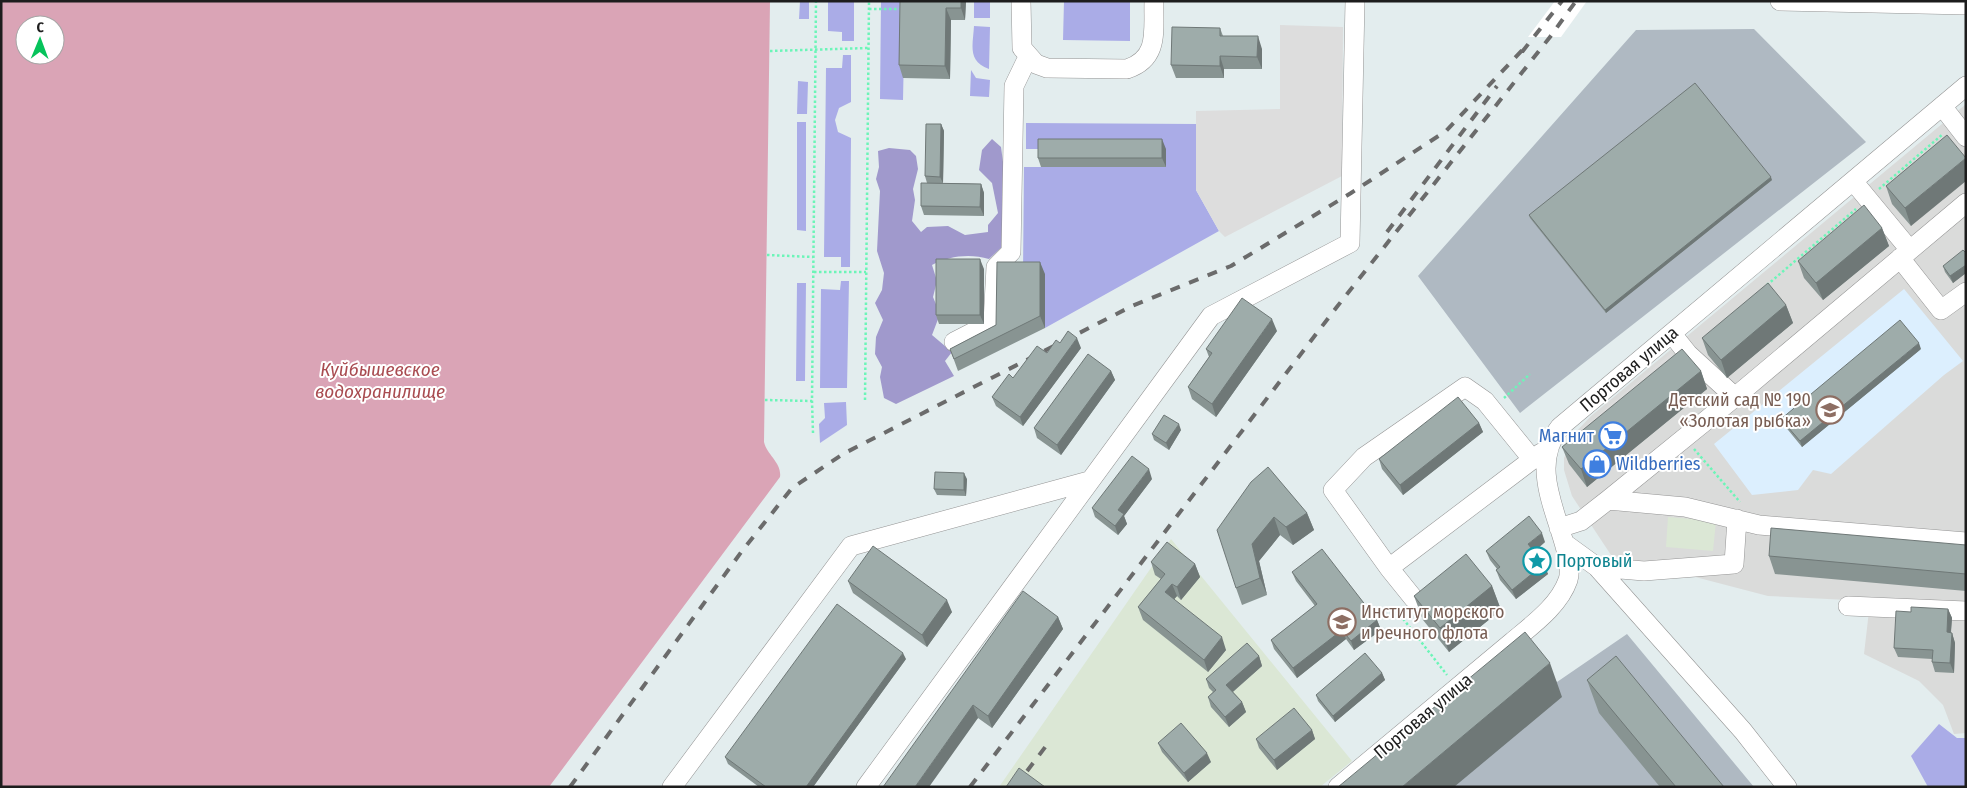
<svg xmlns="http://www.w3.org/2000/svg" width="1967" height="788" font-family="'Fira Sans Condensed',sans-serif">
<rect width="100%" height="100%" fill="#e3edee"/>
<path fill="#dadbda" d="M1966 104V606L1768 596 1611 555 1572 496 1564 470V458L1575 433 1591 416Z
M1869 611 1966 615V733L1954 734 1943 705 1919 681 1864 654Z"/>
<path fill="#dbe7d5" d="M1668 517 1716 521 1713 551 1666 547Z
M1171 539 1352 761 1320 787H999Z"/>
<path fill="#dceffe" d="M1904 289 1963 361 1944 375 1831 474 1813 470 1798 490 1752 495 1714 444Z"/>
<path fill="#afb9c2" d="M1754 29 1866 142 1520 413 1418 276 1636 30Z
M1627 634 1754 787H1378L1540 660 1557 682Z"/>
<path fill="#aaace7" d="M800 1H809V19H799Z
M828 1H854V41H842V32L828 31Z
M881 1H905L903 100 880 99Z
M974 1H990V18H974Z
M1064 1H1130V41L1063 40Z
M974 26 990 27 989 69C967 61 973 45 974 26Z
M843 55H851V102L839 108 835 120 838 132 851 138 850 267H841V257H824L826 68H842Z
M971 70 976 78 990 80 989 97 970 96Z
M798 81 808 82 807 114H797Z
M797 122H806V231L797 230Z
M1026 123 1197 124 1196 190 1219 231 1045 328 1023 274 1024 167H1041V149H1026Z
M841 281H849L847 388H820L821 289 840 290Z
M797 283H806L805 381H796Z
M846 402 847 425 820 443 819 424 825 418 824 403Z
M1939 724 1957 738H1966V787H1928L1911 756Z"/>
<path fill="#a099cc" d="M992 139 1001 147 1007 192 1004 245 989 259C970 253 948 256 932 265L937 281 933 297 940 314 932 335 952 352 945 361 954 376 896 404 884 398 880 377 882 367 875 354 876 337 883 320 875 303 882 290 884 273 877 251 880 191 876 179 879 167 878 151 889 148 910 150 916 156 918 169 913 189 915 200 912 221 921 232 927 227 948 226 965 235 988 232V225L998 213 992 183 979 170 982 150Z"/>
<path fill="#ddd" d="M1280 25 1343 27 1342 176 1225 237 1219 231 1196 190V111L1280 109Z
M1671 353 1677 360 1582 441 1576 434Z"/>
<path fill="#daa4b6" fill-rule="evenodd" d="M1 1H770L764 442C767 455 782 463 780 477L549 787H1ZM25 25H55V55H25Z"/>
<path fill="#fff" d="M1555 1H1587L1561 37H1528Z"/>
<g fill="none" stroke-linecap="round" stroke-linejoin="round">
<g stroke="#949494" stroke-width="20">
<path id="minor" d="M1021 1 1022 48 1036 64 1047 68 1127 69C1160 58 1153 30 1154 1
M1780 1 1966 5
M1942 106 1966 137
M1853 181 1910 250
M1900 258 1941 310 1966 292
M1672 334 1688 354 1735 397
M954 342 993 322 996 267 1011 252 1014 86 1028 57
M1608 500 1685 507 1759 525 1966 542
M1559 528 1581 521 1608 500 1735 397 1966 203
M1564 543 1597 567 1743 731 1787 787
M1597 567 1644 571 1734 564 1737 519
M1389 568 1541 453
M1414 599 1389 568 1333 490 1364 457 1465 387 1485 401 1532 459
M1848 606 1966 611
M672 787 851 546 1089 481
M866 787 1211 316 1350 243 1355 1
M1338 787 1512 642C1532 625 1559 606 1568 580 1571 571 1568 559 1566 550 1556 510 1530 465 1560 427L1966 86"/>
</g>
<path stroke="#6cf5b8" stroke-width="2.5" stroke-dasharray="2.5 2.5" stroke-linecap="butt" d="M869 9H902
M770 51 868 48
M1879 189 1943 134
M767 255 813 257
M814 272H866
M1767 285 1856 209
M1504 398 1530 374
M765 400 812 401
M865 400 869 1
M813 433 812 401 816 1
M1694 449 1740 502
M1401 608 1397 611 1447 675"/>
<use href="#minor" stroke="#fff" stroke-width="19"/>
<path stroke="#6b6b6b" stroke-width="4" stroke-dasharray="10 10" stroke-linecap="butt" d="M1522 52 1562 1
M1387 232 1497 86
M570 787 742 551 792 488 843 454 1132 306 1231 266 1351 193 1446 131 1526 46
M970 787 1336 308 1550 37 1576 1
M1015 787 1046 746"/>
</g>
<path fill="#889492" d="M900 1H966L965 20H951L950 79 903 78 899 65Z
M1220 28 1223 36 1262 49V69H1224V78H1176L1171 65Z
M941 124 944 131 943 183 981 184 984 193V216L924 215 921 206 927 183 925 176Z
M1947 135 1911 226 1892 204 1886 186Z
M1166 149V167H1041L1038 158Z
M1772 180 1606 313 1530 218 1529 215Z
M1882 228 1889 246 1823 300 1804 278 1798 261Z
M1966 253V273L1953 283 1945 272 1943 266Z
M984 269V324H939L936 315Z
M1045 274V328L958 371 950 349 996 325Z
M1786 305 1793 323 1727 378 1708 355 1702 338Z
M1277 331 1216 417 1192 399 1188 387 1209 357 1206 349Z
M1081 348 1023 426 996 406 992 397 1013 378 1047 353Z
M1921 349 1802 447 1784 425 1781 419Z
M1111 371 1115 380 1061 455 1037 438 1034 428Z
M1701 371 1707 389 1587 487 1569 464 1562 447Z
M1479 423 1483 432 1403 495 1382 469 1379 459Z
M1181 430 1169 450 1154 440 1152 434Z
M967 479 966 496 937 495 934 489Z
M1152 479 1124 516 1127 524 1118 535 1095 517 1092 508Z
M1251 482 1307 513 1314 530 1293 545 1280 535 1259 561 1267 595 1242 605 1236 588Z
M1545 542 1534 552 1548 574 1516 599 1500 580 1496 570 1497 569 1490 560 1486 551Z
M1966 545V591L1775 574 1769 556Z
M1151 562 1195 564 1200 577 1181 600 1177 596 1174 599 1226 650 1208 672 1143 620 1138 607 1161 579 1155 575Z
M1292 572 1377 620 1381 630 1354 650 1346 639 1297 678 1274 649 1271 640 1315 606 1296 581Z
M848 581 952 612 927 647 853 593Z
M1492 586 1501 610 1449 652 1423 620 1414 596Z
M1948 609 1952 618 1951 633H1952L1955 643 1954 673 1935 672 1932 662V659L1898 657 1894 648 1911 612Z
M1058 617 1063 629 992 728 978 718 883 787Z
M1259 656 1262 666 1233 692 1242 702 1246 712 1229 727 1211 707 1208 697 1213 692 1209 688 1206 679Z
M906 659 813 787H759L728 764 725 757Z
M1382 673 1385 680 1335 722 1318 701 1316 695Z
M1587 680 1724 787H1660L1599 713Z
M1312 730 1315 739 1277 770 1259 748 1256 739Z
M1158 743 1211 762 1188 782 1162 752Z"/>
<path fill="#6f7877" d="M961 1H966L965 20 961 8Z
M946 8 951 20 950 79 945 66Z
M1258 36 1262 49V69L1257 57Z
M1220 56 1224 69V78L1220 66Z
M941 124 944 131 943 183 940 177Z
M1162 139 1166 149V167L1162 158Z
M1966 158V181L1911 226 1905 208Z
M1771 177 1772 180 1606 313 1605 310Z
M981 184 984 193V216L980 207Z
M1882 228 1889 246 1823 300 1816 283Z
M980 259 984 269V324L980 315Z
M1040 262 1045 274V328L1040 316Z
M1966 265V273L1953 283 1950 276Z
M1786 305 1793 323 1727 378 1721 360Z
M1272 319 1277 331 1216 417 1212 404Z
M1077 338 1081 348 1023 426 1020 417Z
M1919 343 1921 349 1802 447 1800 441Z
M1111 371 1115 380 1061 455 1057 445Z
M1701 371 1707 389 1587 487 1581 469Z
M1479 423 1483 432 1403 495 1400 485Z
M1179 424 1181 430 1169 450 1166 443Z
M1149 469 1152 479 1124 516 1127 524 1118 535 1115 526 1118 510Z
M964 473 967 479 966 496 964 490Z
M1307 513 1314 530 1293 545 1286 527Z
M1274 517 1280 535 1259 561 1267 595 1260 578 1252 544Z
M1542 533 1545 542 1531 554 1528 544Z
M1195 564 1200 577 1181 600 1177 587Z
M1544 564 1548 574 1516 599 1512 590Z
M1172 584 1177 596 1170 604 1165 592Z
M1492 586 1501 610 1449 652 1440 628Z
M947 600 952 612 927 647 922 635Z
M1948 609 1952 618 1950 641 1947 632Z
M1058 617 1063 629 992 728 988 716Z
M1377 620 1381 630 1354 650 1351 641Z
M1342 630 1346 639 1297 678 1293 668Z
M1952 633 1955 643 1954 673 1950 663Z
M1222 637 1226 650 1208 672 1204 660Z
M903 653 906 659 813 787H806Z
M1259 656 1262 666 1230 694 1226 685Z
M1550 663 1562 697 1454 787H1402Z
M1382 673 1385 680 1335 722 1333 716Z
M1242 702 1246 712 1229 727 1225 717Z
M973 705 978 718 929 787H915Z
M1312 730 1315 739 1277 770 1274 760Z
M1207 753 1211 762 1188 782 1184 773Z"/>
<path fill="#9eacaa" stroke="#6f7877" d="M900 1H961V8H946L945 66 899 65Z
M1172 27 1220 28V36H1258L1257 57 1220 56V66L1171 65Z
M1695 83 1771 177 1605 310 1529 215Z
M926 124H941L940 177 925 176Z
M1947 135 1966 158 1905 208 1886 186Z
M1038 139H1162V158H1038Z
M921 183 981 184 980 207 921 206Z
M1864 205 1882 228 1816 283 1798 261Z
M1963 250 1966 253V265L1950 276 1943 266Z
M936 259H980V315H936Z
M997 262H1040V316L954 359 950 349 996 325Z
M1768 283 1786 305 1721 360 1702 338Z
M1242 298 1272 319 1212 404 1188 387 1212 353 1206 349Z
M1900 320 1919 343 1800 441 1781 419Z
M1068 331 1077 338 1020 417 992 397 1009 374 1013 378 1037 346 1047 353 1056 340 1060 343Z
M1682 349 1701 371 1581 469 1562 447Z
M1088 354 1111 371 1057 445 1034 428Z
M1458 397 1479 423 1400 485 1379 459Z
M1164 415 1179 424 1166 443 1152 434Z
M1132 456 1149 469 1118 510 1124 514 1115 526 1092 508Z
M1268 467 1307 513 1286 527 1274 517 1252 544 1260 578 1236 588 1217 530 1251 482Z
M935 472 964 473V490L934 489Z
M1529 516 1542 533 1528 544 1544 564 1512 590 1496 570 1500 567 1486 551Z
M1771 528 1966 545V574L1769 556Z
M1167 542 1195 564 1177 587 1172 584 1165 592 1222 637 1204 660 1138 607 1165 574 1151 562Z
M873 546 947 600 922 635 848 581Z
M1322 549 1377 620 1351 641 1342 630 1293 668 1271 640 1317 604 1292 572Z
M1466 554 1492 586 1440 628 1414 596Z
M1023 591 1058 617 988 716 973 705 915 787H883Z
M837 604 903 653 806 787H766L725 757Z
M1911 607 1948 609 1947 632 1952 633 1950 663 1932 662 1933 650 1894 648 1896 611 1911 612Z
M1525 632 1550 663 1402 787H1338Z
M1247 643 1259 656 1226 685 1242 702 1225 717 1208 697 1216 690 1206 679Z
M1365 653 1382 673 1333 716 1316 695Z
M1616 656 1724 787H1676L1587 680Z
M1294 708 1312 730 1274 760 1256 739Z
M1181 723 1207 753 1184 773 1158 743Z
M1019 768 1045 787H1006Z"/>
<defs>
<g id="school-ring" transform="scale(1.4375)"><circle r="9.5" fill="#fff" stroke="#8d6e63" stroke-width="1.5"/><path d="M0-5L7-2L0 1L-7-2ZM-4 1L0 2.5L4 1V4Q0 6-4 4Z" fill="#8d6e63"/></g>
<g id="supermarket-ring" transform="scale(1.4375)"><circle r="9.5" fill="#fff" stroke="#3f7fe0" stroke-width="1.5"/><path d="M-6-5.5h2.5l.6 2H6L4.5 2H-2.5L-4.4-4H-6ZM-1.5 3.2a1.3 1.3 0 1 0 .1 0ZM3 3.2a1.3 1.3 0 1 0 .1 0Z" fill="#3f7fe0"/></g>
<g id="shop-ring" transform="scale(1.4375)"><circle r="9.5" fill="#fff" stroke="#3f7fe0" stroke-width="1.5"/><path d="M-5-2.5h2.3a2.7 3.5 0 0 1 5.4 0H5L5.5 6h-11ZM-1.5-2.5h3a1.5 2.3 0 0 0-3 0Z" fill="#3f7fe0"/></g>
<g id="sight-ring" transform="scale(1.4375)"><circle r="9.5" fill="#fff" stroke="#0f9aa8" stroke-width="1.5"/><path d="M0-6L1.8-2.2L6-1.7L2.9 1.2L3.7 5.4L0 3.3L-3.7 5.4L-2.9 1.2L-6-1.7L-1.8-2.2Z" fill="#0f9aa8"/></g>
<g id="university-ring" transform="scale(1.4375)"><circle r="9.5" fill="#fff" stroke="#8d6e63" stroke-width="1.5"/><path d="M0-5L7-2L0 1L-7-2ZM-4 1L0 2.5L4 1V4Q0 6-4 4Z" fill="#8d6e63"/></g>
</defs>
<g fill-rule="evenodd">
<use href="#school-ring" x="1830" y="410"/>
<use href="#supermarket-ring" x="1613" y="436"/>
<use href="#shop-ring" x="1597" y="464"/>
<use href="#sight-ring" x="1537" y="561"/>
<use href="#university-ring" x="1342" y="622"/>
</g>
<g text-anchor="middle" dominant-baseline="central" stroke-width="4" stroke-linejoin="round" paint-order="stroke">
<g font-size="18" fill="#1d1d1d" stroke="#fff">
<text transform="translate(1629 369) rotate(-40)">Портовая улица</text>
<text transform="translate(1423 716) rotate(-40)">Портовая улица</text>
</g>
<g font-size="18" fill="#785e54" stroke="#fff" text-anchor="end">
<text x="1811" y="400">Детский сад № 190<tspan x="1811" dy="21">«Золотая рыбка»</tspan></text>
<text x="1361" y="612" text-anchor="start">Институт морского<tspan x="1361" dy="21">и речного флота</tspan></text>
</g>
<g font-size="18" fill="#366cbe" stroke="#fff" text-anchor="end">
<text x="1594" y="436">Магнит</text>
<text x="1616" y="464" text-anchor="start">Wildberries</text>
</g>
<g font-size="18" fill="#0d838f" stroke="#fff" text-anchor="start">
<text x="1556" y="561">Портовый</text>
</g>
<g font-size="19" font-style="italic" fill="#a94c51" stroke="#fff">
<text x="380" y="369">Куйбышевское<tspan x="380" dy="22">водохранилище</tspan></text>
</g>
</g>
<rect width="1967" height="788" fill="none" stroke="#1d1d1d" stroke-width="5"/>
<g transform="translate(40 40) rotate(1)"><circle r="24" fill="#ffffff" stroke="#a5a5a5"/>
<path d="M0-4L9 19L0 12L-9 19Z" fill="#06c35b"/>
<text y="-8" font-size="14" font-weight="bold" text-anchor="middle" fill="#1d1d1d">С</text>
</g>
</svg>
